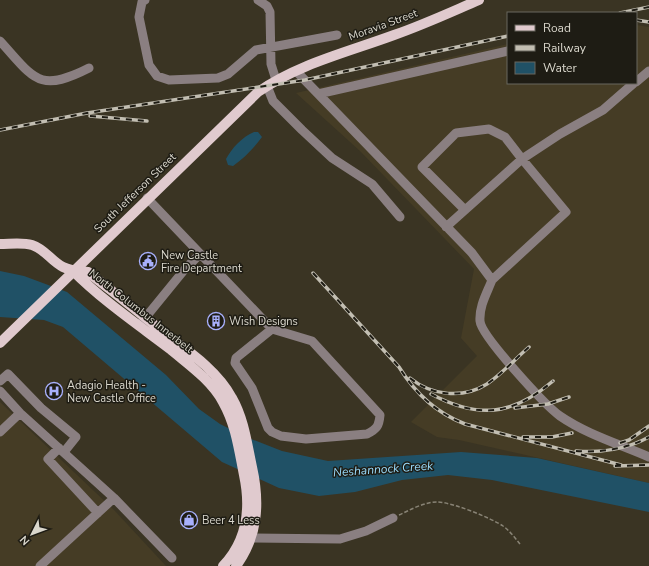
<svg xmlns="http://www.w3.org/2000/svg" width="649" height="566" font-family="'Nunito Sans',sans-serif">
<rect width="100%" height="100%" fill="#3a3423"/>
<path fill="#453c25" d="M636 25 649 27V483L459 440 437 437 411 422 477 356 461 338 474 269 360 151 296 93 508 44V83H636Z
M0 402 114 510 166 566H0Z"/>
<path fill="#205166" d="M254 132H258L262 137C254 148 244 158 233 166L228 165 226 159C231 149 243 136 254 132Z
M0 271 24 276 67 292 166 375 199 409 220 424 246 437 282 451 328 461 461 452 537 458 649 483V512L492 480 448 475 402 480 355 492 319 496 279 488 222 462 63 327 44 320 0 317Z"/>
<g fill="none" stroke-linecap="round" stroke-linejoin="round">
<path stroke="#888375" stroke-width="1.5" stroke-dasharray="4 2" stroke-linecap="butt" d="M399 515C410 510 424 502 437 502 452 502 491 518 503 526 510 531 515 538 520 544"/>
<path stroke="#8a7f81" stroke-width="9" d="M145 0 142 2 139 17 149 65 157 76 169 80 218 78 228 74 256 50 337 35
M258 0 267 6 270 12 271 64 276 80
M0 41C34 78 38 94 89 68
M296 71 472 253 492 280C487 293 479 306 480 321 481 336 546 406 560 416 586 434 619 444 649 457
M636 82 649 71
M267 86 273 101 302 130 332 158 372 184 400 217
M318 94 508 51
M147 198 272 329
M465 210 422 167 456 133 489 129 505 137 522 159 560 134 603 110 634 83
M446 227 522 159 566 212 492 280
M141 323 185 269 200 254
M272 329 312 341 380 415C379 426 377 429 367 434L306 439 281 436 272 432 268 428 252 388 235 363 236 358Z
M0 381 8 374 41 408 76 437 64 452
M0 391 20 413 114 498 172 558
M0 432 20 413
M59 448 48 459 98 513
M251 538 340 539 366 531 393 518
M40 566 114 498"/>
<path stroke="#e0cace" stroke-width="10" d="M0 244C10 244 22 242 32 245 45 249 51 261 63 267 71 271 79 271 88 272 113 292 139 312 164 333 188 351 217 370 232 398 244 419 247 444 252 467 260 503 258 536 236 566
M73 271C102 300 137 324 170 349 189 365 211 380 223 402 236 425 239 450 244 475 251 508 247 541 223 566
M0 343 258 92C298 64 348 52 394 35 423 25 451 12 479 0"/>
<g stroke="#c2beb2" stroke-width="3.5">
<path id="rail" d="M620 13 649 7
M636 20 649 22
M90 116 147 121
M0 130 87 113 305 80 508 36
M313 273 399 367C415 393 436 413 465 424L621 465
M410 378C432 396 463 399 487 384 502 374 515 359 529 347
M431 394C478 419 512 416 553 381
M515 408 548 404 569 397
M523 437H552L572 433
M620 443 629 440 649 426
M576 451C600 453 627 449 649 437
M615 466 649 465"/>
</g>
<use href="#rail" stroke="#1e1c14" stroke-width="2" stroke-dasharray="6" stroke-linecap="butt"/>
</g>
<defs>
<g id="civic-ring" transform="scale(0.9)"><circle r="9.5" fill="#1e1c14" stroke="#a8b0fc" stroke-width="1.5"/><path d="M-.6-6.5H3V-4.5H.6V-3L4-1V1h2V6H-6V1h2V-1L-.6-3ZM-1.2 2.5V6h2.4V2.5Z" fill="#a8b0fc"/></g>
<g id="building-ring" transform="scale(0.9)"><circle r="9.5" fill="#1e1c14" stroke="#a8b0fc" stroke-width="1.5"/><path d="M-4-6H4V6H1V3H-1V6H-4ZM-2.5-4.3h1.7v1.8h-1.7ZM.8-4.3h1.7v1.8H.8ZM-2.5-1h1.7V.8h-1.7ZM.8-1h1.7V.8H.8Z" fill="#a8b0fc"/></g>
<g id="hospital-ring" transform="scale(0.9)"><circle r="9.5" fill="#1e1c14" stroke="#a8b0fc" stroke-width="1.5"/><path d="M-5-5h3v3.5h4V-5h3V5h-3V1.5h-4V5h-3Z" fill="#a8b0fc"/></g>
<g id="shop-ring" transform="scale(0.9)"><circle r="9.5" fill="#1e1c14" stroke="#a8b0fc" stroke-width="1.5"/><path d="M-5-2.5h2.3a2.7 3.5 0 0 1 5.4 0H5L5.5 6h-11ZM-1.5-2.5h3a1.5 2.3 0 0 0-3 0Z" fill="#a8b0fc"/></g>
</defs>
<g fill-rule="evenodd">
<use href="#civic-ring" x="148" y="261"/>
<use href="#building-ring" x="216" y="321"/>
<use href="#hospital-ring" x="54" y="391"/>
<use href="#shop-ring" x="189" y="520"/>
</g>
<g text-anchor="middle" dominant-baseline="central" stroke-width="3" stroke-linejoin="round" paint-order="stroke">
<g font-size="11" fill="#dad7cc" stroke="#1e1c14">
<text transform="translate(383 25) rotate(-20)">Moravia Street</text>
<text transform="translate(135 193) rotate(-44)">South Jefferson Street</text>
<text transform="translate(141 311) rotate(38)">North Columbus Innerbelt</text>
</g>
<g font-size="11" fill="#dad7cc" stroke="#1e1c14" text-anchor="start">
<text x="161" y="255">New Castle<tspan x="161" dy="13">Fire Department</tspan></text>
<text x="229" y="321">Wish Designs</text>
<text x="67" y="385">Adagio Health -<tspan x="67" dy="13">New Castle Office</tspan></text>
<text x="202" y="520">Beer 4 Less</text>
</g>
<g font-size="12" font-style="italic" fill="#9adcfd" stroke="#1e1c14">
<text transform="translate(383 469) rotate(-4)">Neshannock Creek</text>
</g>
</g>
<rect x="507" y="12" width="130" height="72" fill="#1e1c14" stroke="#69675e"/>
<rect x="515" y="25" width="20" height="6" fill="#e0cace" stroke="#69675e"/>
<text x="543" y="32" font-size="12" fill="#dad7cc">Road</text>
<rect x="515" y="45" width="20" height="6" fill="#c2beb2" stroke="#69675e"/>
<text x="543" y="52" font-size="12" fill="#dad7cc">Railway</text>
<rect x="515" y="62" width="20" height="12" fill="#205166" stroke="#69675e"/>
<text x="543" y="72" font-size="12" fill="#dad7cc">Water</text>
<g transform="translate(32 534) rotate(228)" stroke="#1e1c14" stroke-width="3" paint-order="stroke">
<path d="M0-3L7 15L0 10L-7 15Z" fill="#dad7cc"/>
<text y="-6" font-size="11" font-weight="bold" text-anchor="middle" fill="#dad7cc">N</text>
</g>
</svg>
